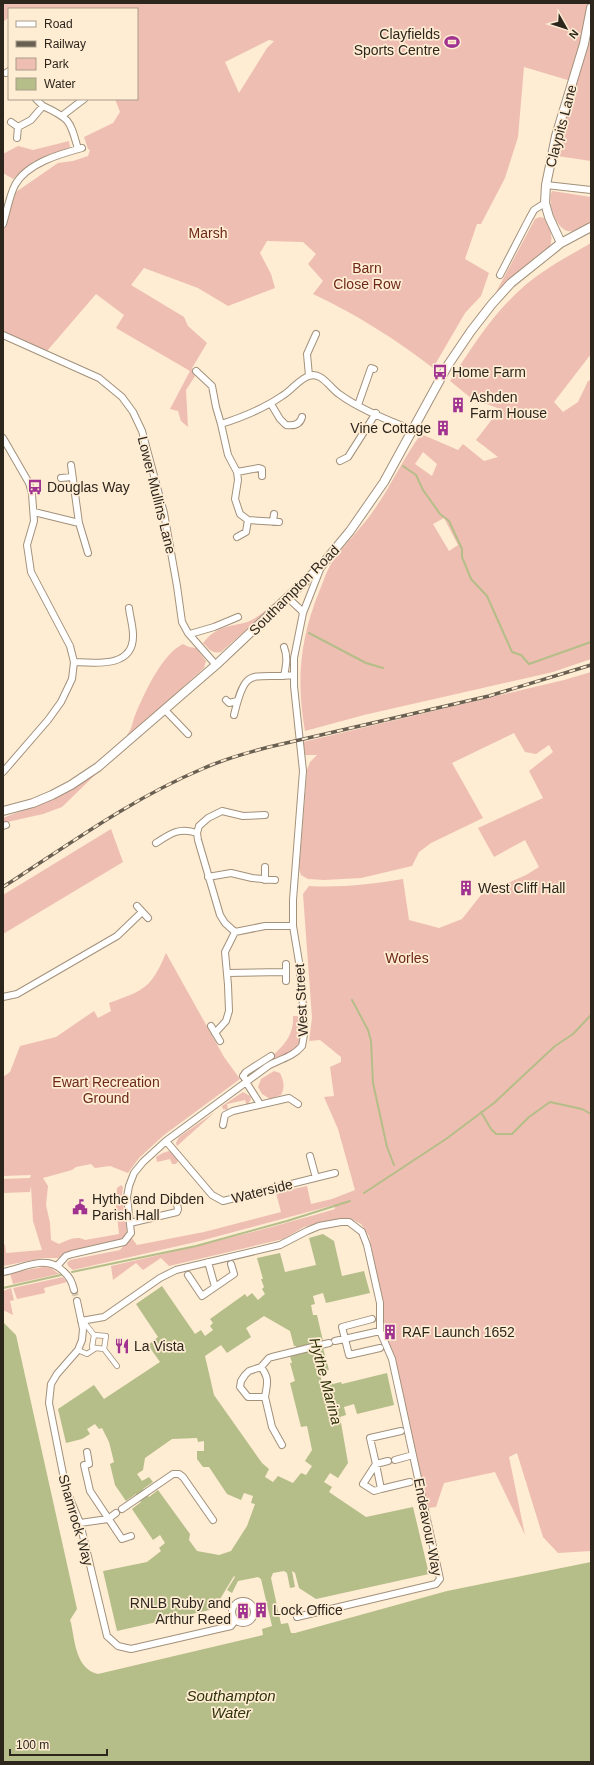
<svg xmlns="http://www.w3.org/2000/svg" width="594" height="1765" font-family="Arial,sans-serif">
<rect width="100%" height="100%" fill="#feecd3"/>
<path fill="#eebeb2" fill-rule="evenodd" d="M3 3H590L582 44 571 81 524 67 518 137 505 178 481 224H477L465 259 489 273 481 296 465 313 433 368C395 339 356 314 313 294L323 281 308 264 316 254 303 242 267 241 260 253 271 274 275 288 228 306 198 288 144 268 131 285 184 317 188 326 207 343 192 368 195 376 186 390 188 427 181 421 178 411 170 409 190 371 116 328 124 315 96 294 47 351 3 331V230L16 192 58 163 73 161 88 156 90 150 88 149 84 137 113 123 120 112 115 99H137V9H9V17L3 22ZM269 40 274 41 267 48 239 93 225 62Z
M591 37V161L557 156 571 101Z
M69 141 70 147 33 162 13 179 3 173V154L18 146 33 150Z
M552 191 591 197V223C585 226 575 233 568 231 555 228 547 201 552 191Z
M540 217 544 218C549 228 554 235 550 246L495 294 535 219Z
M591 243V354L554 402 563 412 578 402 588 381 591 380V659L553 672 364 715 305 731C296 681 300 639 319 592 323 583 326 572 331 564 345 543 363 527 376 507 392 484 404 457 421 434L458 450 463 444 484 461 498 457 476 440 500 409 471 398 450 381C471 349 491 316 520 290 540 271 567 257 591 243ZM423 452 437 464 432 476 415 464ZM444 518 458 545 449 551 433 524Z
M273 604 274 606 221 652C212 654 209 649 203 643 216 627 226 627 244 623 256 620 264 611 273 604Z
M183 644 189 647 196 648 206 661 204 668 128 737 127 735C133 728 132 721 136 713 145 692 162 654 183 644Z
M591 672V1551L558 1553 543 1537 517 1453 509 1457 525 1535 495 1472 444 1483 436 1507 428 1508 394 1354 386 1338 383 1324 384 1309 369 1236 361 1224 353 1220 345 1218 321 1222 304 1227 283 1239 169 1266 161 1258 143 1270 136 1263 113 1280 111 1266C186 1249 261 1231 335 1209L334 1205 200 1241 73 1270 68 1266 67 1263 70 1260 120 1250 131 1237 137 1245 204 1232 281 1212 276 1193 307 1186 311 1204 332 1199 355 1190 338 1129 324 1097 334 1096 330 1067 341 1062V1057L320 1040 309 1041 312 1018 303 894 309 886C341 888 372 884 403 879L409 920 439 928 462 919 481 895 526 875 539 867 525 840 494 857 478 828 543 798 529 771 553 752 549 745 536 754 525 752 514 733 452 763 483 818 431 843 419 852 412 866 361 878 324 880 308 879 301 875 299 869 307 770 310 762 317 755H305L303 742 564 680Z
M96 774 62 807 43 814 3 823V818L42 803Z
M111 829 123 862 3 934V895Z
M166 953 224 1057 240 1079 164 1135 139 1158 128 1173 110 1166 95 1168 91 1164 76 1167 72 1170 43 1178 48 1186 46 1205 50 1223 51 1240 59 1244C67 1240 77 1235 85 1240L119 1234 116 1206 117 1188 121 1185 123 1187 122 1195 127 1231 125 1237 118 1242 73 1250 58 1258H43L3 1266V1243L5 1245 6 1253 42 1250 33 1221 31 1186 30 1192 3 1193V1179L30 1178 31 1175 3 1176V1077L10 1072 20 1046 56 1037 94 1011 98 1018 111 1011 109 1003C145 990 151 988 166 953Z
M293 1016H297L301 1019C302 1032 303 1050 287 1055 280 1057 275 1058 269 1062L268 1060C282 1047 294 1037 293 1016Z
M274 1071 280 1073C284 1082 285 1087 281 1095L270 1099 262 1094 258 1087 261 1079Z
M243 1092 250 1096 251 1099 247 1106 245 1100 227 1104 228 1110 223 1109 222 1106Z
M215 1112 177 1146 176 1143 179 1137Z
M169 1151 173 1154 178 1161 176 1164H172L170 1159 157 1162 156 1157 163 1153Z
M48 1266 59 1274 13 1284 10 1273Z
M63 1277 67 1282 44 1288 45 1293 17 1299 13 1288Z
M11 1288 14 1300 10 1301 13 1315 3 1310V1291Z"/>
<path fill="#b5bd88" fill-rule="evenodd" d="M323 1234 334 1241 342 1276 364 1271 370 1293 326 1303 323 1293 313 1296 315 1304 311 1305 313 1315H317L323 1341 314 1343 316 1349 323 1348 329 1370 320 1372 322 1383 332 1381 333 1384 341 1382 342 1384 387 1373 394 1405 357 1414 354 1404 344 1407 346 1415 340 1417 348 1463 338 1478 330 1473 324 1482 332 1487 329 1492 366 1517 413 1507 429 1574 316 1599 299 1588 295 1573 292 1571 295 1587 290 1588 287 1573 284 1571 273 1573 271 1578 281 1624 288 1623 291 1633H295L447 1591 591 1562V1762H3V1322L16 1335 77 1609 70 1620 71 1623C75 1642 76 1669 98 1674L263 1635 262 1629 272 1626 261 1579 258 1577 238 1581 232 1593 227 1590 235 1577 234 1576 214 1609 117 1631 103 1571 147 1562 161 1551 159 1548 165 1543 160 1535 153 1540 132 1509 141 1502 136 1494 126 1501 115 1485 110 1464 114 1462 109 1442 102 1428 99 1429 95 1424 87 1429 90 1434 82 1439 66 1443 58 1409 94 1385 104 1399 160 1362 148 1345 158 1337 136 1304 162 1286 195 1334 201 1330 205 1336 213 1330 210 1326 213 1323 210 1319 245 1294 247 1297 252 1293 258 1300 265 1294 262 1289 264 1287 261 1279H263L257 1258 280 1253 285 1272 316 1265 309 1238ZM264 1316 290 1331 294 1346H296L298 1353 290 1356 292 1363H290L295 1381 290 1383 301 1427 307 1426 312 1450 305 1461 312 1466 306 1475 301 1473 293 1483 278 1476 273 1482 265 1477 269 1469 262 1463 214 1395 205 1356 221 1345 227 1353 251 1337 246 1328ZM197 1438 198 1442 204 1441V1451H197V1459L203 1467H209L227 1494 241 1500 244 1493 253 1496 251 1503 255 1504 247 1526 231 1551 219 1555 197 1551 189 1540 190 1534 158 1490 149 1497 143 1489 153 1482 149 1477 142 1481 137 1474 143 1470 145 1458 172 1439Z"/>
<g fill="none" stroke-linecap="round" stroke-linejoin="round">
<path stroke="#b5bd88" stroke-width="2" d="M403 466 416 475 423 490 440 514 449 521 462 549V557L471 579 487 596 512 652 521 655 529 664 591 642
M309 633 366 663 383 668
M352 1000 368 1030 371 1041 373 1083 387 1147 394 1165
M481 1112 491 1129 496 1134H512L529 1117 550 1102 582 1109 591 1114
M364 1193 446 1139 494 1103 555 1046 573 1034 591 1015
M72 1272 196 1246 287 1221 350 1201
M3 1288 61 1275"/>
<path stroke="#d4c4af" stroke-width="6" stroke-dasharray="6 3" stroke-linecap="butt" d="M74 1290 77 1301"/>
<g stroke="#a2917b" stroke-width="6">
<path id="pedestrian" d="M83 1321 94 1335 92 1347 96 1348
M94 1335 106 1336 104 1349
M78 1350 87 1354 96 1348 104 1349 117 1366"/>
</g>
<g stroke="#a2917b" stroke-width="8">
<path id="minor" d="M6 73 9 71
M36 99 43 106
M63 115 84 99
M11 122 18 127 31 120 43 106C71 119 70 121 78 149
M17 138 18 127
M546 185 591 190
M3 224C7 211 9 197 15 185 27 163 60 154 82 148
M500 275 529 219 534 210 545 203
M3 335 99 378 122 397 133 412 142 431 164 513 177 586 182 622 188 633 216 665
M196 371 212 386 216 407 221 424
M309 376 307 354 316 334
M271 404 280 419 286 425C293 426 300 425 302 417
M358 405 371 368 374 369
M3 438 29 483 32 494 34 521 27 545 31 572 70 646 74 662 72 679 61 702 48 720 3 772
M340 461 348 457 376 413
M71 465 79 523
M237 472 259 468 262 469V476
M61 478 72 477
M34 512 79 523 88 553
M273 522 274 514
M279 522 248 520 240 514 235 499 238 480 237 472 228 455 221 424C243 417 263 409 282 396 291 391 299 379 309 376 321 371 330 388 339 394 359 409 389 421 413 430
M237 537 246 532 248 520
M288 598 301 610 303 613
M190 634 214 627 238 617
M74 662C96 663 134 668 133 635 133 626 130 617 129 608
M284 676C286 666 288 657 284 647
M226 700 229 703 237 701
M165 710 188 734
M234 715C246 665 250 679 294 675
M3 826 6 825
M156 843C171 833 180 827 197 833
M265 867V880
M208 877 231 873 252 878 275 880
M137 906 148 918
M235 932 225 923 220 915 198 840 197 833 199 826 208 818 222 811 243 816 265 815
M286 964V981
M227 973 286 972
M3 997 17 994 117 936 142 912
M211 1026 220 1041
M215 1033 226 1021 229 1011 228 985 225 952 235 932 265 926H293
M247 1081 243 1076 246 1072 271 1056
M246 1082 260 1104
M223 1125 225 1115 233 1111 289 1098 298 1104
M166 1141 212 1195 223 1201 335 1173
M310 1156 316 1178
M130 1223 177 1212 178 1209 176 1200
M208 1262 215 1287
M57 1266 66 1256 72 1254 124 1242 131 1233 127 1197 129 1186 134 1173 143 1162 166 1141 268 1066C280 1059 293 1057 302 1046L304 1035 303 1006 299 962 293 926V900L303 771 294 686V658L303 613 321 567
M3 1272C24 1268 46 1254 63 1271 70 1277 72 1282 74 1290
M188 1275 202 1296 234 1274 231 1264
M77 1301 83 1329 82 1340 78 1350 57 1374 51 1384 49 1403 66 1489 80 1523 107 1636 118 1646 131 1649 231 1626 235 1621
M372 1319 342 1327 349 1355 380 1348
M81 1321 104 1317 160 1278 176 1270 280 1245 307 1231 319 1226 341 1222H349L362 1232 367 1245 380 1303V1331L392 1359 440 1579 436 1584 297 1617
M335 1341 380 1331
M261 1367C270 1379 267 1384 265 1397
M282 1445 272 1427 265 1397H248L240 1387 241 1381 245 1375 249 1371 261 1367 269 1358 272 1357 329 1343
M87 1452 89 1464 84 1465 90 1491 122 1539 131 1536
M395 1460 413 1455
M388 1461 376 1464 381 1489 410 1482
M381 1489 374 1491 363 1484 376 1464 370 1438 401 1431
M122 1509 173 1474H179L183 1477 213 1520
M80 1523 108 1519 116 1513
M232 1612a11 11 0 1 1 22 0a11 11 0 1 1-22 0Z"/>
</g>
<g stroke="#a2917b" stroke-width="10">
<path id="tertiary" d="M561 243 549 217 545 203 546 185 556 136 584 44 591 8
M3 811 33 803 52 795 71 785 98 767 216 665 321 566 350 531 384 482 448 365 471 331 492 304 511 283 561 243 591 227"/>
</g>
<use href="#pedestrian" stroke="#fff" stroke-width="4.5"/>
<use href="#minor" stroke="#fff" stroke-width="6"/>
<use href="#tertiary" stroke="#fff" stroke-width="8"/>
<g stroke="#6a6052" stroke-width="3.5">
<path id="rail" d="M3 887C68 845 131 799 202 769 224 759 246 753 269 747L489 696 591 665"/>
</g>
<use href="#rail" stroke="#feecd3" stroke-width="2" stroke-dasharray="6" stroke-linecap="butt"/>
</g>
<defs>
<g id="stadium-bare" transform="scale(1.2)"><path d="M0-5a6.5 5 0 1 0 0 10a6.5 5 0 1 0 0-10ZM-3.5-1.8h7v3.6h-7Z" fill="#a03290" stroke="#feecd3" stroke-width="2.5" paint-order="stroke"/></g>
<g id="bus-bare" transform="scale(1.2)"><path d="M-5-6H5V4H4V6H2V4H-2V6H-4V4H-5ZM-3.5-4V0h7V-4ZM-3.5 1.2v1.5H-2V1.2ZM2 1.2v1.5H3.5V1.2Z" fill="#a03290" stroke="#feecd3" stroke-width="2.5" paint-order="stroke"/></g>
<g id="building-bare" transform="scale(1.2)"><path d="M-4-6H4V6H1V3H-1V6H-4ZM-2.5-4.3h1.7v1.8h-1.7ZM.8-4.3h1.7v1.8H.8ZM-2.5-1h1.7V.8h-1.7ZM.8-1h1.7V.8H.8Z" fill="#a03290" stroke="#feecd3" stroke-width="2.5" paint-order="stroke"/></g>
<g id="civic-bare" transform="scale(1.2)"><path d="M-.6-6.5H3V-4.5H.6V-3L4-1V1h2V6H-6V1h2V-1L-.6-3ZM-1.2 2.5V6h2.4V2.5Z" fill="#a03290" stroke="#feecd3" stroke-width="2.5" paint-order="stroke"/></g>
<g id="restaurant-bare" transform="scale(1.2)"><path d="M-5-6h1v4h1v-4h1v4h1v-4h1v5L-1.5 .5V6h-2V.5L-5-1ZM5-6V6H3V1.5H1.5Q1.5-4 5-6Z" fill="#a03290" stroke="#feecd3" stroke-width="2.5" paint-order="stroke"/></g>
</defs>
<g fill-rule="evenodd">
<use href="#stadium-bare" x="452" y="42"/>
<use href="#bus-bare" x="440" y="372"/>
<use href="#building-bare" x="458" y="405"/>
<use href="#building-bare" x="443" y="428"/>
<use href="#bus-bare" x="35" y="487"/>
<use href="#building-bare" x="466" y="888"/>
<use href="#civic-bare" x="80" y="1207"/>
<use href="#building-bare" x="390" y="1332"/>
<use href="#restaurant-bare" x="122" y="1346"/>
<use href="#building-bare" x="261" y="1610"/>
<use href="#building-bare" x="243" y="1611"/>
</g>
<g text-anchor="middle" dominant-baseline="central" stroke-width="3.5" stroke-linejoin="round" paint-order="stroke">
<g font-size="14" fill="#2d261d" stroke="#feecd3" text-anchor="start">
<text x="440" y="34" text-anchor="end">Clayfields<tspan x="440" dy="16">Sports Centre</tspan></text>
<text x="452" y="372">Home Farm</text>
<text x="470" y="397">Ashden<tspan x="470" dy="16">Farm House</tspan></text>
<text x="431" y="428" text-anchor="end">Vine Cottage</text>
<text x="47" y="487">Douglas Way</text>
<text x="478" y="888">West Cliff Hall</text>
<text x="92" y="1199">Hythe and Dibden<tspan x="92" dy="16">Parish Hall</tspan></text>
<text x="402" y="1332">RAF Launch 1652</text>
<text x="134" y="1346">La Vista</text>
<text x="231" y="1603" text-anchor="end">RNLB Ruby and<tspan x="231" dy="16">Arthur Reed</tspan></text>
<text x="273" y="1610">Lock Office</text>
</g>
<g font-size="14" fill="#2d261d" stroke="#feecd3">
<text transform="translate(561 126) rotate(-75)">Claypits Lane</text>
<text transform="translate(157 495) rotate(76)">Lower Mullins Lane</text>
<text transform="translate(294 590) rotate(-45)">Southampton Road</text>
<text transform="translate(301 1000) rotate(-93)">West Street</text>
<text transform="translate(262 1191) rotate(-14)">Waterside</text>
<text transform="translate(76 1520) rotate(74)">Shamrock Way</text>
<text transform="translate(428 1527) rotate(79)">Endeavour Way</text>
</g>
<g font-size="14" fill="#6e2918" stroke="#feecd3">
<text x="208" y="233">Marsh</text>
<text x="367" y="268">Barn<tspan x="367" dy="16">Close Row</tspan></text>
<text x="407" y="958">Worles</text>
<text x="106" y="1082">Ewart Recreation<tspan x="106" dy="16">Ground</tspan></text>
</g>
<g font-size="15" font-style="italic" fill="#2f340a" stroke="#feecd3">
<text transform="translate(326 1381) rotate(75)">Hythe Marina</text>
<text x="231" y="1695">Southampton<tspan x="231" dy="17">Water</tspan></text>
</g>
</g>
<rect width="594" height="1765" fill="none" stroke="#2d261d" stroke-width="8"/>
<rect x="8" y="8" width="130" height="92" fill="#feecd3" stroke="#aa9d8a"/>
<rect x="16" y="21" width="20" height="6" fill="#ffffff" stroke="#aa9d8a"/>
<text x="44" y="28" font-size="12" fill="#2d261d">Road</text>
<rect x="16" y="41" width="20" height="6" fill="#6a6052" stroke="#aa9d8a"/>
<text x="44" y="48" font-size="12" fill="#2d261d">Railway</text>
<rect x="16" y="58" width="20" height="12" fill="#eebeb2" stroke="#aa9d8a"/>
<text x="44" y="68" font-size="12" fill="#2d261d">Park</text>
<rect x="16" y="78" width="20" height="12" fill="#b5bd88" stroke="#aa9d8a"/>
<text x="44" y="88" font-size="12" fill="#2d261d">Water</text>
<g transform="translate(566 28) rotate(129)" stroke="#feecd3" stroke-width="3" paint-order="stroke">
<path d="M0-3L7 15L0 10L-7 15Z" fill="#2d261d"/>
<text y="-6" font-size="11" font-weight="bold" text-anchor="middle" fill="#2d261d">N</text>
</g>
<path d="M10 1749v6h97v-6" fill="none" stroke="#2d261d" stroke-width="2"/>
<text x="16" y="1749" font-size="12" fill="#2d261d" stroke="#feecd3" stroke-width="3" paint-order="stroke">100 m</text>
</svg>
